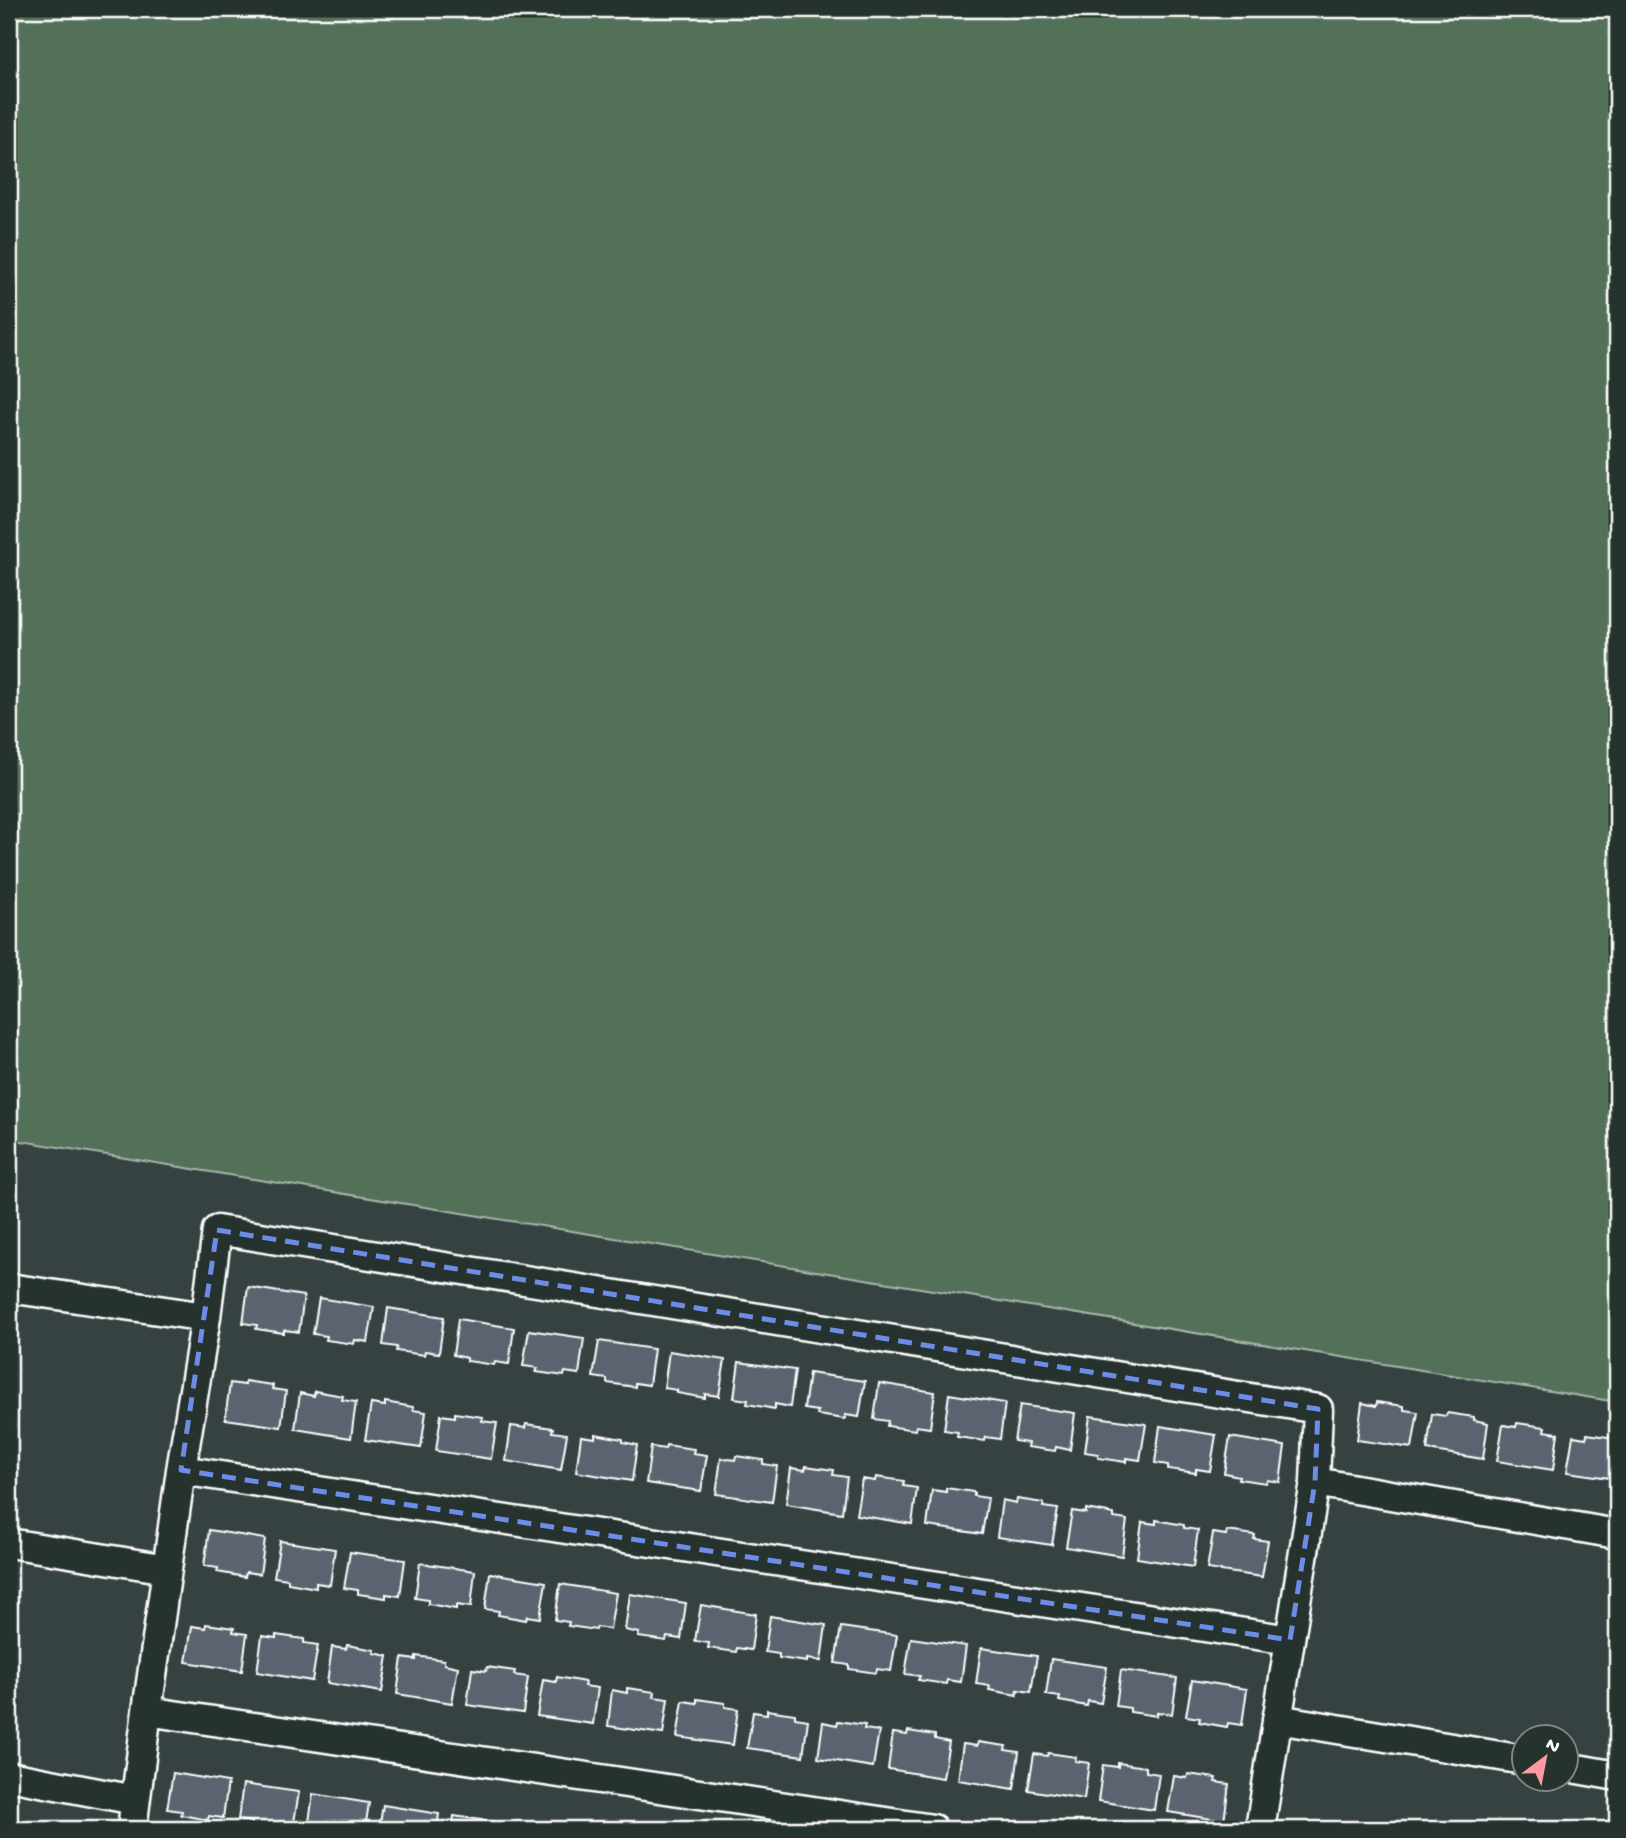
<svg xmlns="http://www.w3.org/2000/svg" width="1626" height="1838" font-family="'Gochi Hand',sans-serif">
<rect width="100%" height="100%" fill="#364141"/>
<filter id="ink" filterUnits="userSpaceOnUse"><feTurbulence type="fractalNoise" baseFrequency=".0143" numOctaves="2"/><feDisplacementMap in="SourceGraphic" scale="14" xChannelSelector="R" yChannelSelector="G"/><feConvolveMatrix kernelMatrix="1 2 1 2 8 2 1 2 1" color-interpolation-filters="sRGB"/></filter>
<g filter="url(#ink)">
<path fill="#527058" stroke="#a8b8ac" stroke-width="2" d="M9 9H1617V1402L9 1139Z"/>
<path fill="#5c6370" stroke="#fff" stroke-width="2" d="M248 1287 304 1296 299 1332 284 1330V1333L256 1329 257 1325 243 1323Z
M319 1298 374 1307 368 1342 355 1340 354 1344 326 1340 327 1336 313 1334Z
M388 1308 444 1317 439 1353 425 1351 424 1355 396 1351 397 1347 383 1345Z
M458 1319 514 1328 509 1364 495 1362 494 1365 467 1361V1358L453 1355Z
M529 1330 584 1338 579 1374 565 1372 564 1376 536 1372 538 1368 523 1366Z
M599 1341 654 1349 649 1385 635 1383V1387L607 1383V1379L593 1377Z
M669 1351 725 1360 719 1396 705 1394V1398L677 1393V1390L664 1388Z
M739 1362 795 1370 790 1407 775 1404V1409L747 1404 748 1400 734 1398Z
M809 1373 865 1381 859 1417 845 1415V1419L817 1415 818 1411 804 1409Z
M245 1381 273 1385 272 1389 286 1391 281 1427 225 1419 230 1383 245 1385Z
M879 1383 935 1392 930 1428 916 1426 915 1430 887 1426 888 1421 874 1419Z
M315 1391 343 1396 342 1400 356 1402 351 1438 295 1429 300 1393 314 1396Z
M949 1394 1005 1403 1000 1439 986 1437 985 1441 957 1437 958 1432 944 1430Z
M385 1402 413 1407V1410L426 1412 421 1448 365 1440 371 1404 385 1406Z
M1377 1402 1404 1406V1410L1418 1412 1412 1448 1357 1440 1362 1403 1376 1406Z
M1020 1405 1075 1413 1070 1450 1056 1447 1055 1451 1027 1447 1028 1443 1014 1441Z
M455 1413 483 1417 482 1421 497 1423 491 1459 436 1451 441 1415 455 1417Z
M1447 1413 1474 1417V1420L1488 1423 1483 1459 1427 1450 1432 1414 1446 1416Z
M1090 1416 1146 1424 1140 1460 1126 1458V1462L1098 1458V1454L1085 1452Z
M1517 1423 1545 1427 1544 1431 1558 1433 1553 1470 1497 1461 1503 1425 1516 1427Z
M526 1424 553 1428 552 1432 567 1434 561 1470 506 1461 511 1426 525 1428Z
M1160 1426 1216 1435 1210 1471 1196 1469V1473L1168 1469V1465L1155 1463Z
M595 1434 623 1439V1442L637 1445 632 1481 576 1472 581 1436 595 1438Z
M1587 1434 1615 1438 1614 1442 1617 1443V1479L1567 1472 1573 1436 1586 1438Z
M1230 1437 1285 1446 1280 1482 1267 1480 1266 1483 1238 1479 1239 1476 1224 1473Z
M666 1445 694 1449 693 1453 707 1455 701 1491 646 1483 651 1447 665 1449Z
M736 1456 763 1460V1464L777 1466 772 1502 716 1494 721 1458 735 1460Z
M806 1466 834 1470 833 1475 847 1477 842 1513 786 1504 791 1468 805 1470Z
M876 1477 904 1481 903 1486 917 1488 912 1524 856 1515 862 1479 875 1481Z
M946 1488 974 1492V1496L988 1498 982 1534 927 1526 932 1490 946 1492Z
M1017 1499 1044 1503 1043 1507 1058 1509 1052 1545 997 1537 1002 1500 1016 1503Z
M1086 1509 1114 1514V1518L1127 1520 1122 1556 1066 1547 1072 1511 1086 1513Z
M1156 1520 1184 1525V1528L1198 1530 1193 1567 1137 1558 1142 1522 1156 1524Z
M209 1530 265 1539 260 1574 246 1572 245 1577 217 1572 218 1568 204 1566Z
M1227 1531 1255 1535 1254 1539 1268 1541 1262 1577 1207 1569 1213 1533 1226 1535Z
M280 1541 335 1549 330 1585 316 1583V1588L288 1583V1579L274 1577Z
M350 1552 405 1560 400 1596 386 1594V1598L358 1594V1590L344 1588Z
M420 1563 475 1571 471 1607 456 1605V1609L428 1604V1600L415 1598Z
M490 1573 546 1582 540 1618 527 1616 526 1620 498 1615 499 1611 485 1609Z
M560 1584 616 1593 610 1629 597 1627 596 1630 568 1626 569 1622 555 1620Z
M630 1594 686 1603 681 1639 667 1637 666 1641 638 1637 639 1633 625 1630Z
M701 1605 756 1614 751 1650 737 1648 736 1652 708 1648 709 1643 695 1641Z
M770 1616 826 1625 821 1661 807 1659V1662L779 1658V1654L765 1652Z
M206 1624 234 1628 233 1632 247 1634 242 1671 186 1662 192 1626 205 1628Z
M841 1627 897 1635 891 1671 877 1669 876 1673 849 1669V1665L835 1663Z
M276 1635 304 1639V1643L318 1645 312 1681 257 1672 262 1636 276 1638Z
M911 1638 966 1646 961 1682 947 1680 946 1684 918 1680 920 1676 905 1674Z
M347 1645 375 1650 374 1653 388 1656 382 1692 327 1683 332 1647 346 1649Z
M981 1648 1037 1656 1031 1692 1018 1690 1017 1695 989 1690 990 1686 976 1684Z
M416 1656 444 1660V1664L458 1667 452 1703 397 1694 402 1658 416 1660Z
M1051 1659 1107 1667 1101 1703 1088 1701 1087 1706 1059 1701 1060 1697 1046 1695Z
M487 1667 515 1671 514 1675 528 1677 523 1713 467 1705 472 1669 486 1671Z
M1121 1670 1177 1678 1172 1714 1157 1712V1716L1130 1712V1708L1116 1706Z
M557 1677 585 1682 584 1686 598 1688 593 1724 537 1716 543 1680 556 1682Z
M1192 1680 1247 1689 1242 1725 1228 1723 1227 1727 1199 1722 1200 1718 1186 1716Z
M627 1688 655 1692 654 1697 668 1699 663 1734 608 1726 612 1690 627 1693Z
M697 1699 725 1703V1707L738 1709 733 1745 677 1737 683 1701 697 1703Z
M767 1710 795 1714V1718L808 1720 803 1756 747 1748 753 1712 767 1714Z
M838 1721 865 1725 864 1729 879 1731 873 1767 818 1758 823 1722 837 1725Z
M908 1731 935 1735V1739L949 1742 943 1778 888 1769 893 1733 907 1735Z
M978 1742 1006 1746 1005 1750 1019 1752 1014 1789 958 1780 963 1744 977 1746Z
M1048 1753 1076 1757 1075 1761 1089 1763 1084 1799 1028 1790 1034 1754 1047 1756Z
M1118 1763 1146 1767V1772L1159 1774 1154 1810 1098 1801 1103 1765 1118 1767Z
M173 1773 228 1782 223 1818 209 1816 208 1820 181 1815 182 1811 167 1809Z
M1188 1774 1216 1778 1215 1782 1229 1784 1224 1821 1168 1812 1174 1776 1187 1778Z
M243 1784 299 1792 293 1828 279 1826V1829H273L251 1826 252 1822 238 1820Z
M313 1794 369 1803 365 1829H308Z
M383 1805 439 1814 437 1829H379Z
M454 1816 509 1824 508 1829H452Z"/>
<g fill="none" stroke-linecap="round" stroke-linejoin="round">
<g stroke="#fff" stroke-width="33">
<path id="street" d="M9 1288 206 1317
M181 1470 1290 1640
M1315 1482 1617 1534
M9 1543 167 1569
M147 1711 933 1829
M1277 1719 1524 1760
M1566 1767 1617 1776
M9 1776 135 1800
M132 1829 147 1711 181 1470 206 1317 217 1230 1318 1409 1315 1482 1260 1829"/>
</g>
<use href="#street" stroke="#26332d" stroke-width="28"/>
</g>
</g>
<path fill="none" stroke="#6c8ce6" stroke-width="5" stroke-dasharray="14 9" stroke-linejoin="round" d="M217 1230 1318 1409 1315 1482 1290 1640 181 1470Z"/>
<rect width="1626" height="1838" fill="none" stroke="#26332d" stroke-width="35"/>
<rect x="18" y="18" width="1591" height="1803" fill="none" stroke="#fff" stroke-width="2.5" filter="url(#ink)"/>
<g transform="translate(1545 1758) rotate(32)"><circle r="33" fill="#26332d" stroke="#7d8581" stroke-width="2"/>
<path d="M0-5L12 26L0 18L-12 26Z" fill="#ff9aa2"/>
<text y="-10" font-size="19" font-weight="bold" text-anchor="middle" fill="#ffffff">N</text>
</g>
</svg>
